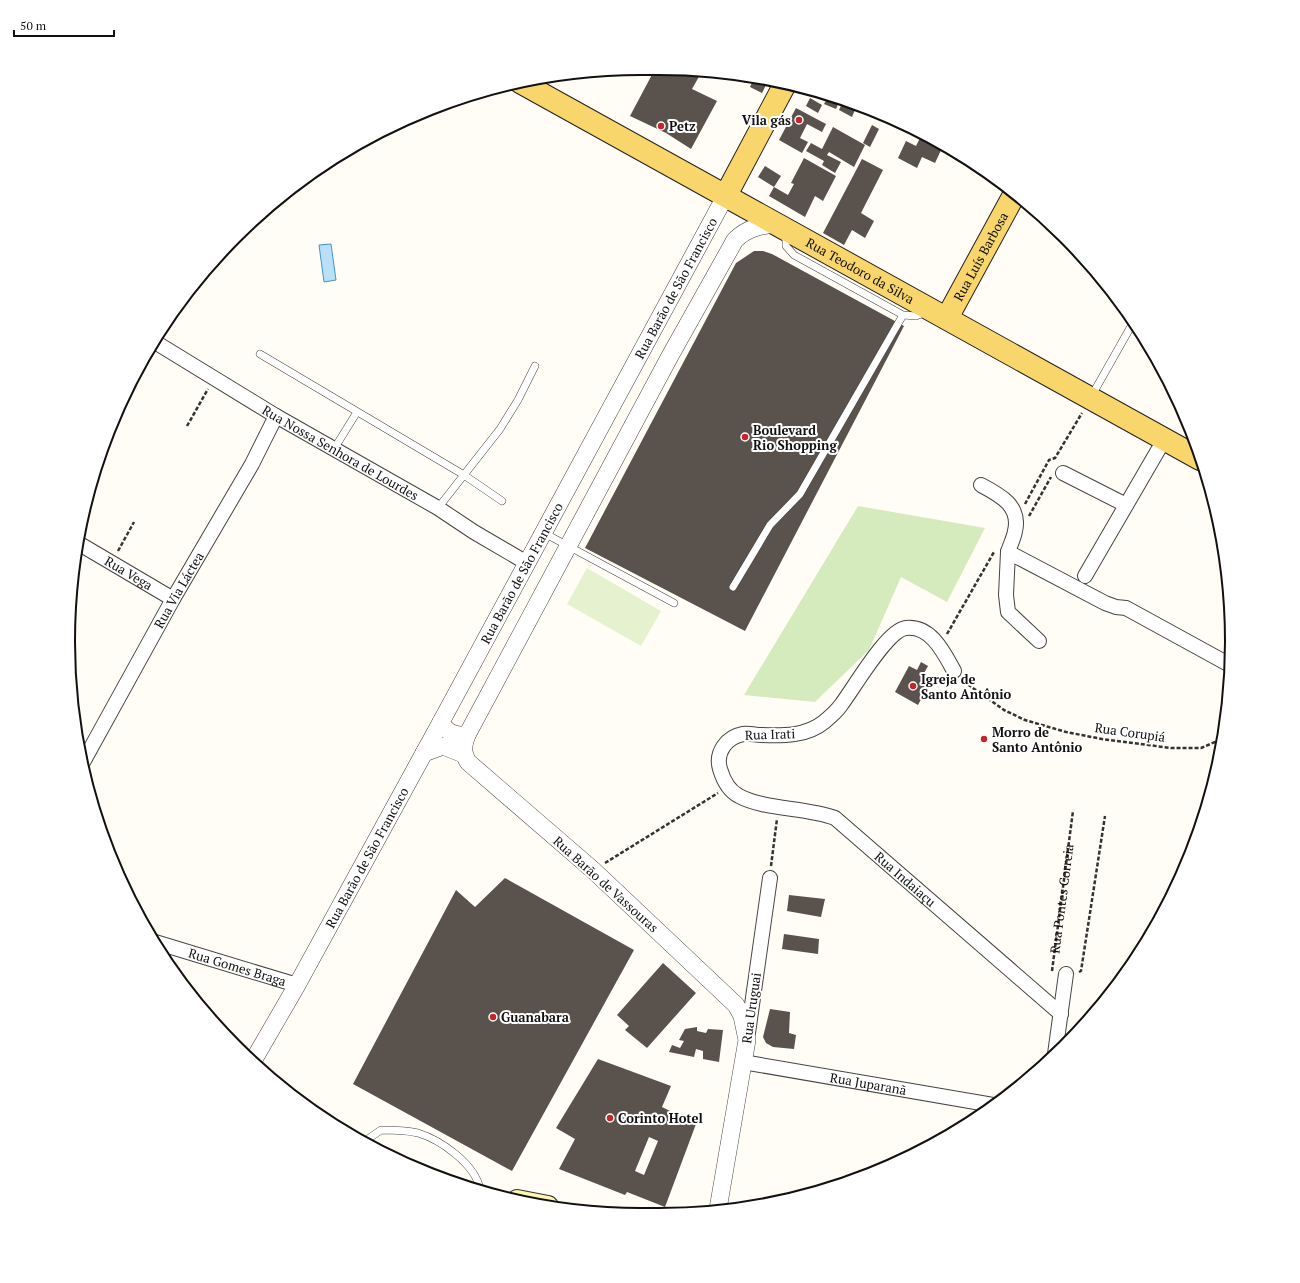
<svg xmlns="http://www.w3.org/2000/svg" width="1300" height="1283" font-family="'PT Serif',serif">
<rect width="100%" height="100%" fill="#fffdf5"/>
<path fill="#d5ebbd" d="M858 506 985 528 947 602 901 577 869 650 815 702 744 695Z"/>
<path fill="#e6f2cf" d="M587 568 661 611 641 646 567 604Z"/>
<path fill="#b9e0f7" stroke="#3f96cf" d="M331 244 336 280 324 282 319 245Z"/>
<path fill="#5a524d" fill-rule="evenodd" d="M655 69 701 73 692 89 717 101 691 149 666 133 630 116Z
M733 76 748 77 745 83Z
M754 78 769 79 762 93 750 87Z
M828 97 840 100 836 109 824 104Z
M810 98 822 105 818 113 806 106Z
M843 101 857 105 852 117 839 110Z
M796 108 826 124 822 132 807 124 800 138 808 142 802 153 779 140Z
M872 125 879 129 870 147 863 143Z
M833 127 865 145 854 167 829 152 827 155 841 162 835 173 822 165 824 161 806 151 811 143 822 149Z
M912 130 943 146 935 163 922 157 917 168 898 158 906 141 916 146 920 138 910 133Z
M804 158 836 176 823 201 815 196 805 217 769 196 774 187 788 195 794 184 791 183Z
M862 159 883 170 861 213 874 221 865 238 852 230 844 245 823 233Z
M765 166 781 176 774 187 758 177Z
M754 251H763L772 254 904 326 745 631 585 548 736 263Z
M921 662 928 666 923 675 932 679 918 705 895 692 909 666 917 670Z
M505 878 634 950 512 1171 353 1084 456 890 475 907Z
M789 895 825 899 821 917 787 911Z
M784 934 819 939 818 954 782 949Z
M663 963 696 993 647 1048 625 1030 629 1026 617 1015Z
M770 1009 790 1012 789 1033 796 1035 794 1049 773 1047 766 1043 763 1037Z
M697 1027V1031L706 1033 708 1029 723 1030 719 1062 703 1059V1051L696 1049 694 1057 669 1052 672 1045 680 1048 684 1041 679 1040 685 1029Z
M598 1059 671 1086 662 1107 696 1124 665 1207 627 1192 625 1195 559 1169 575 1139 556 1128ZM649 1137 658 1141 644 1175 635 1171Z"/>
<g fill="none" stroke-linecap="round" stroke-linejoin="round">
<g stroke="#444" stroke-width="8">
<path id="service" d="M786 233V246L794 255 903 315 916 316 926 312
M260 354 464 475 502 501
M1091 397 1134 321
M334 449 357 412
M438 508 500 429 518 400 535 366
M544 533 674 603
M733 587 770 525 800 494 903 315
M365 1141 381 1130C393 1130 406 1130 418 1133 441 1140 475 1164 480 1189"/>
</g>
<g stroke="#444" stroke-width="16">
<g id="minor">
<path id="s2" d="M155 342 276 416 438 508 474 532 527 563"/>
<path d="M1063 473 1126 505"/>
<path d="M981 485C1000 495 1021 506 1015 531 1014 538 1010 545 1008 552L1105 603 1116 607 1126 608 1230 665"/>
<path id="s3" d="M78 543 173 599"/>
<path d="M1008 552 1006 595 1008 612 1039 641"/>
<path d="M1085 576 1164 440"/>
<path id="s4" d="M954 671C944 653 931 625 906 628 887 630 854 688 841 705 837 711 830 717 824 722 807 736 783 736 761 735 756 735 749 733 743 734 727 737 715 752 720 769 723 779 729 791 739 796 765 810 806 807 835 818L1061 1014"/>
<path id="s5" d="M82 764 173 599 252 464 276 416"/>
<path id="s6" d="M155 942 297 985"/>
<path d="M748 1033 770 878"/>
<path d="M1055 1054 1066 974"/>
<path id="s7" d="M743 1062 993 1105"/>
</g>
</g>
<g stroke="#444" stroke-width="18">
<g id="tertiary">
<path d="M441 722C447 733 455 736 467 735"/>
<path d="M424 753 443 746 463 754"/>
<path id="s8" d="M253 1061 297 985 441 722 726 195"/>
<path d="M718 1209 747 1040 742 1016 736 1005 593 870 468 762C462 751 463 746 467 735L670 356 735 240C747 228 761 225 778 224"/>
</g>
</g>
<g stroke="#333" stroke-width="22">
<path id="secondary" d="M517 1200 548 1206"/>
</g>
<g stroke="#222" stroke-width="24">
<g id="primary">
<path id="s9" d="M520 82 1200 459"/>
<path d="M726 195 785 84"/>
<path id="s10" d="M947 318 1014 195"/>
</g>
</g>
<g stroke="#333" stroke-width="2.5" stroke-dasharray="4 2" stroke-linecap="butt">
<path d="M187 426 208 389"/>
<path d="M1025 504 1049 460 1055 458 1082 413"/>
<path d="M1029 516 1051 477"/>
<path d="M118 551 134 522"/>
<path d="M947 634 994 552"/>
<path d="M963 681 1004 710 1025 720 1066 732 1102 739 1171 748H1201L1222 739"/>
<path d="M605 863 718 793"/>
<path d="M771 866 777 819"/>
<path id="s1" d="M1052 971 1073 811"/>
<path d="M1079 972 1081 971 1105 816"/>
</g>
<use href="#service" stroke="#fff" stroke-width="7"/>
<use href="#minor" stroke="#fff" stroke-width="14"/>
<use href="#tertiary" stroke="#fff" stroke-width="17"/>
<use href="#secondary" stroke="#fff6b0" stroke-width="20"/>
<use href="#primary" stroke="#f9d66b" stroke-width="22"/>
</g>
<g fill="#c4262e" stroke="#fff" stroke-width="1.5">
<circle cx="799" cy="120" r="4"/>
<circle cx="661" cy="126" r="4"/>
<circle cx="745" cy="437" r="4"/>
<circle cx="913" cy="686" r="4"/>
<circle cx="984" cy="739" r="4"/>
<circle cx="493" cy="1017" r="4"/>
<circle cx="610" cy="1118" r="4"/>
</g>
<g text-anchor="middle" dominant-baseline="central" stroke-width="4" stroke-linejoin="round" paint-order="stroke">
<g font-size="13" font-weight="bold" fill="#111" stroke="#fff" text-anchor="start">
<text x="791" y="120" text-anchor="end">Vila gás</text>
<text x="669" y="126">Petz</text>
<text x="753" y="430">Boulevard<tspan x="753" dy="15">Rio Shopping</tspan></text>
<text x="921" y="679">Igreja de<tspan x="921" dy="15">Santo Antônio</tspan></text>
<text x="992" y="732">Morro de<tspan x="992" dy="15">Santo Antônio</tspan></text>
<text x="501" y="1017">Guanabara</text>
<text x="618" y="1118">Corinto Hotel</text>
</g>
<g font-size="13" fill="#111" stroke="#fff">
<text stroke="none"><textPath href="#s10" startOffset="70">Rua Luís Barbosa</textPath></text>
<text stroke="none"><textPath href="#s9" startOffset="389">Rua Teodoro da Silva</textPath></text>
<text stroke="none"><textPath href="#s8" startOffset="881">Rua Barão de São Francisco</textPath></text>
<text stroke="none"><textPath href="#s2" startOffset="216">Rua Nossa Senhora de Lourdes</textPath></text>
<text stroke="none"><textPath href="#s3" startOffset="59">Rua Vega</textPath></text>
<text stroke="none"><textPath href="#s8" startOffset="557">Rua Barão de São Francisco</textPath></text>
<text stroke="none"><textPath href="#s5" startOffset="199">Rua Via Láctea</textPath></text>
<text transform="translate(1130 732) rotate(8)">Rua Corupiá</text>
<text transform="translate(770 734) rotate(-2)">Rua Irati</text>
<text stroke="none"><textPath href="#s8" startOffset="233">Rua Barão de São Francisco</textPath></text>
<text stroke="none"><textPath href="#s4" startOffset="552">Rua Indaiaçu</textPath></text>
<text transform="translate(606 884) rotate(42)">Rua Barão de Vassouras</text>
<text stroke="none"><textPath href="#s1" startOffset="73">Rua Pontes Correia</textPath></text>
<text stroke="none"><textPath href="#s6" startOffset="86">Rua Gomes Braga</textPath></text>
<text transform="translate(751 1008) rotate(-82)">Rua Uruguai</text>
<text stroke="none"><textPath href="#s7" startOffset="127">Rua Juparanã</textPath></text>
</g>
</g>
<path d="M0 0H1300V1283H0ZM641 75H659A566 566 0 0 1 1225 641V642A566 566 0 0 1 659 1208H641A566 566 0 0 1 75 642V641A566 566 0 0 1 641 75Z" fill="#fff" fill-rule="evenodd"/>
<path fill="none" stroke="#111" stroke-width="2" d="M641 75H659A566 566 0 0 1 1225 641V642A566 566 0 0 1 659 1208H641A566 566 0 0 1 75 642V641A566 566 0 0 1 641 75Z"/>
<path d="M14 30v6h100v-6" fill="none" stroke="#111111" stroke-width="2"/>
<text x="20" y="30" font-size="12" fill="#111111" stroke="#ffffff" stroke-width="3" paint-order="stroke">50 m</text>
</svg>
